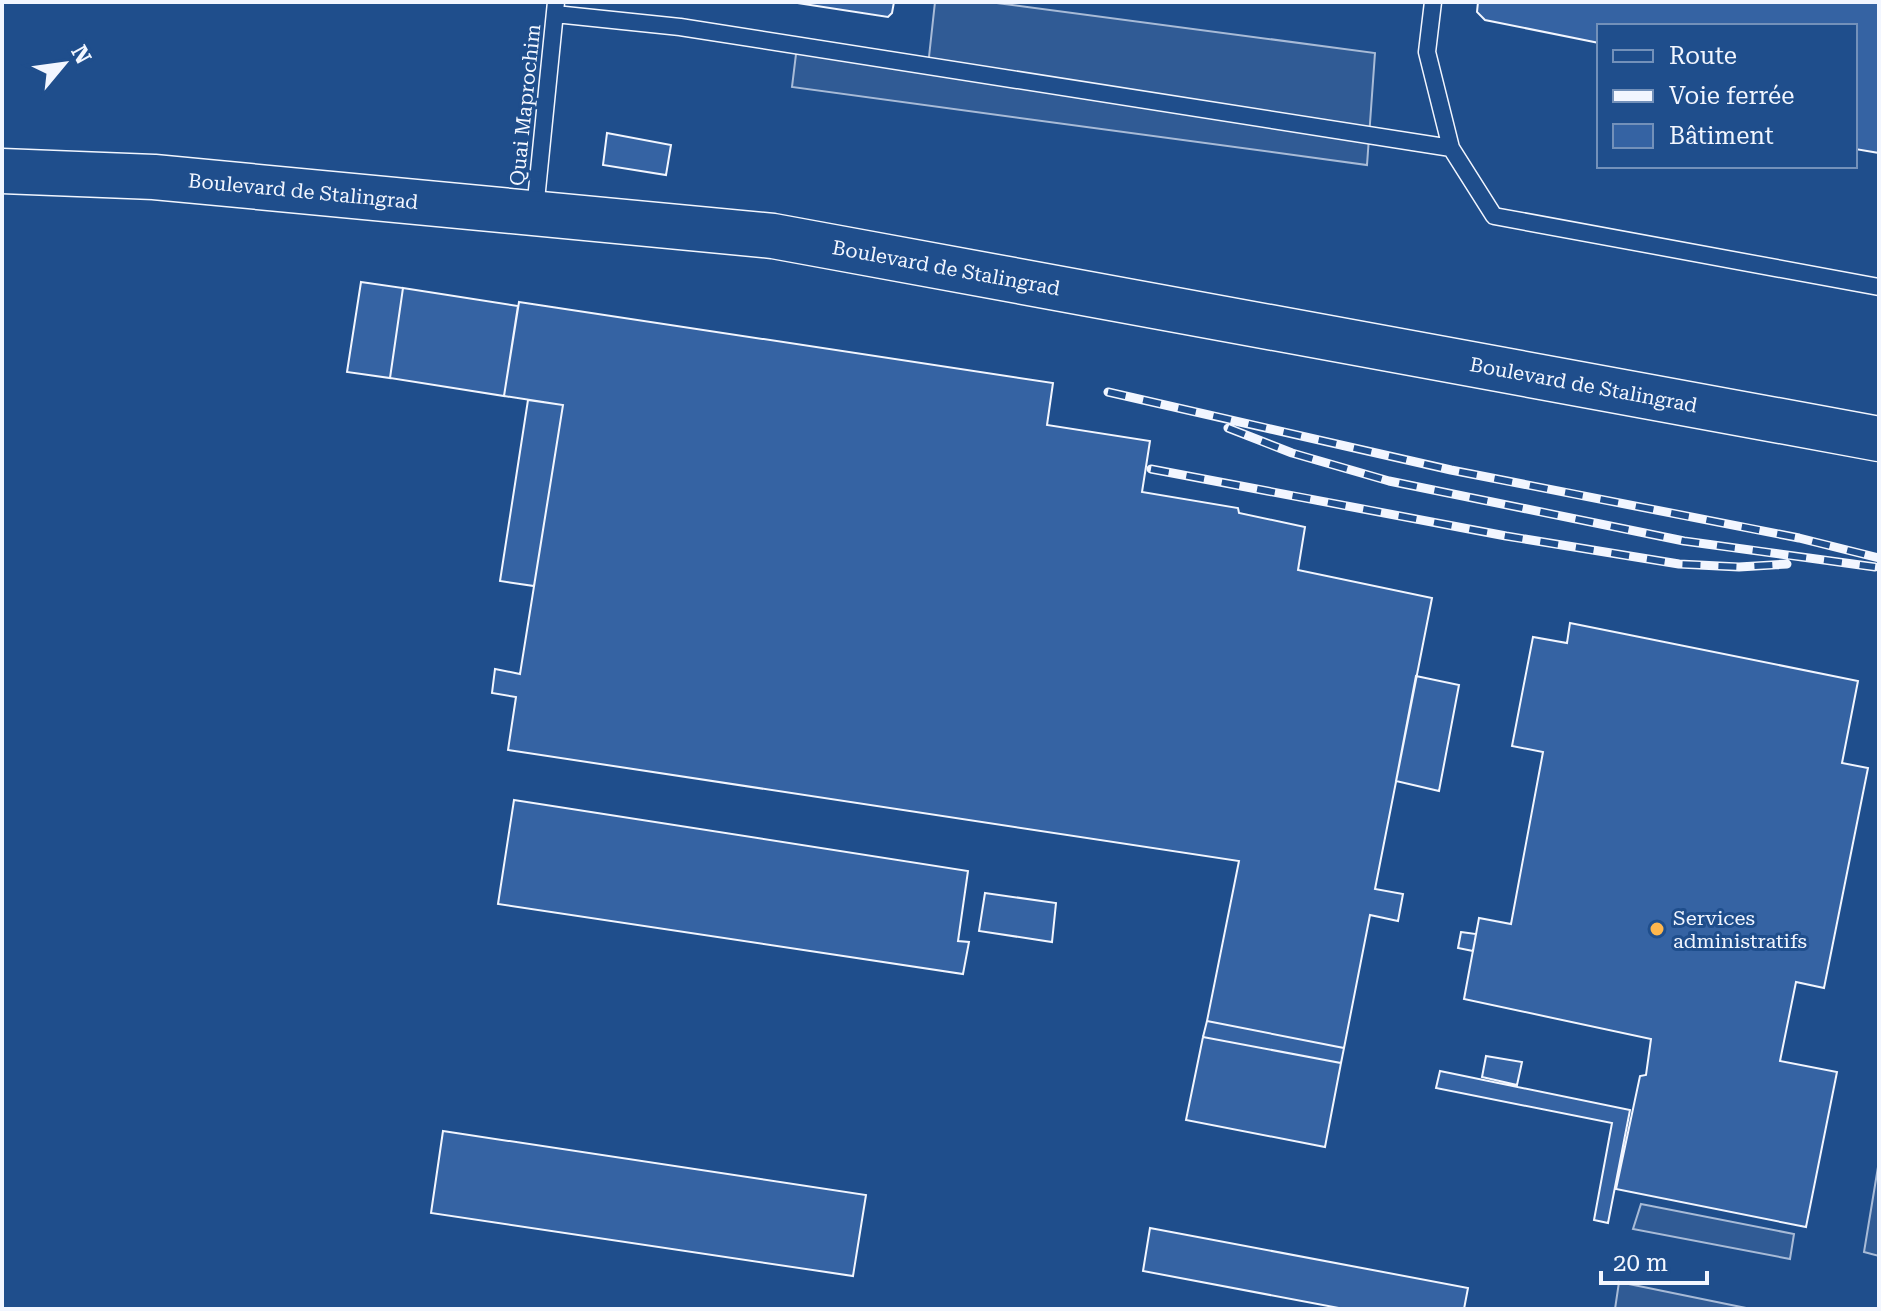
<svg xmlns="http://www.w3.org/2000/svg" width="1881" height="1311" font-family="'Roboto Serif',serif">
<rect width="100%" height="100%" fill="#1f4e8c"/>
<path fill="#305b95" stroke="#a8bbd7" stroke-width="2" d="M935 2H989L1375 53 1367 165 792 87 797 46 928 66Z
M1879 1161V1256L1864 1252Z
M1641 1204 1794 1234 1790 1259 1633 1229Z
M1619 1282 1751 1309H1615Z"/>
<path fill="#3563a3" stroke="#f2f6ff" stroke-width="2" d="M791 2H894L892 13 888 17Z
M1478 2H1879V153L1855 149V26H1599V43L1485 20 1477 12Z
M607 133 671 145 666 175 603 165Z
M361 282 403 288 390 378 347 372Z
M403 288 518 306 504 396 390 378Z
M519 302 1053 383 1047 425 1150 441 1142 492 1238 508 1239 513 1305 527 1298 570 1432 598 1375 889 1403 894 1398 921 1370 915 1344 1048 1207 1021 1239 861 508 750 516 697 492 693 495 669 520 674 563 405 504 396Z
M528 400 563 405 534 586 500 581Z
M1570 623 1858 681 1842 763 1868 768 1824 988 1796 982 1780 1061 1837 1072 1806 1227 1616 1189 1640 1076 1646 1075 1651 1039 1464 999 1479 918 1511 924 1543 752 1512 746 1533 637 1567 643Z
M1416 676 1459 685 1439 791 1396 781Z
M514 800 968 871 958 941 969 942 963 974 498 904Z
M985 893 1056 903 1052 942 979 931Z
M1461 932 1476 934 1473 951 1458 948Z
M1207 1021 1344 1048 1341 1063 1203 1037Z
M1203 1037 1341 1063 1325 1147 1186 1120Z
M1486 1056 1522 1062 1517 1085 1482 1077Z
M1440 1071 1630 1110 1608 1223 1594 1220 1612 1123 1436 1088Z
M443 1131 866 1195 853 1276 431 1213Z
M1150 1228 1468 1288 1464 1309H1344L1143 1271Z"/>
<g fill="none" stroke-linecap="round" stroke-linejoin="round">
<g stroke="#f2f6ff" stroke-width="19">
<path id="lane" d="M1433 2 1427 52 1451 148 1494 216 1879 287
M555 14 680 27 1451 148
M535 210 556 2"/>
</g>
<g stroke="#f2f6ff" stroke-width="47">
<g id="secondary">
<path id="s1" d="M2 171 154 177 773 236 1879 439"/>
</g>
</g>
<use href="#lane" stroke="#1f4e8c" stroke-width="16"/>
<use href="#secondary" stroke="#1f4e8c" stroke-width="44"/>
<g stroke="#f2f6ff" stroke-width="9">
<path id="rail" d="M1108 392 1451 470 1799 538 1879 558
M1228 428 1292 453 1389 481 1684 541 1875 567
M1151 469 1506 536 1679 564 1739 567 1787 564"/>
</g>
<use href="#rail" stroke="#1f4e8c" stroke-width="6" stroke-dasharray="18" stroke-linecap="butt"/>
</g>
<circle fill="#ffb74d" stroke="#1f4e8c" stroke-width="3" cx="1657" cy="929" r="8"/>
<g text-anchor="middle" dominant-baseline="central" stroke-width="6" stroke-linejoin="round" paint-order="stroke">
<g font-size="20" fill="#f2f6ff" stroke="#1f4e8c">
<text transform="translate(525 105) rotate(-84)">Quai Maprochim</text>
<text stroke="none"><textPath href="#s1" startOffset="302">Boulevard de Stalingrad</textPath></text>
<text stroke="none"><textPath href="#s1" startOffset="950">Boulevard de Stalingrad</textPath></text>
<text stroke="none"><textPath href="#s1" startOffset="1598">Boulevard de Stalingrad</textPath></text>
</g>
<g font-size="20" fill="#f2f6ff" stroke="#1f4e8c" text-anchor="start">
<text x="1673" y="918">Services<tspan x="1673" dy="23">administratifs</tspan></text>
</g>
</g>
<rect width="1881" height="1311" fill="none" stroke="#f2f6ff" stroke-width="8"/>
<rect x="1597" y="24" width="260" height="144" fill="#1f4e8c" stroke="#7391ba" stroke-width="2"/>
<rect x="1613" y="50" width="40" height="12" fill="#1f4e8c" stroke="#7391ba" stroke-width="2"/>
<text x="1669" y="64" font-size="24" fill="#f2f6ff">Route</text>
<rect x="1613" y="90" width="40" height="12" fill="#f2f6ff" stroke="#7391ba" stroke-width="2"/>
<text x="1669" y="104" font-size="24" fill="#f2f6ff">Voie ferrée</text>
<rect x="1613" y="124" width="40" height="24" fill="#3563a3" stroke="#7391ba" stroke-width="2"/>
<text x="1669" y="144" font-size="24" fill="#f2f6ff">Bâtiment</text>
<g transform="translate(64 64) rotate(61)" stroke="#1f4e8c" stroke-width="6" paint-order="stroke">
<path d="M0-6L14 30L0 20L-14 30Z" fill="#f2f6ff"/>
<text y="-12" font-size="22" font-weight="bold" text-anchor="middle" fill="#f2f6ff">N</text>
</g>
<path d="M1601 1271v12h106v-12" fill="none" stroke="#f2f6ff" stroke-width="4"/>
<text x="1613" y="1271" font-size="24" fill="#f2f6ff" stroke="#1f4e8c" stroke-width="6" paint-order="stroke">20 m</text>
</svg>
